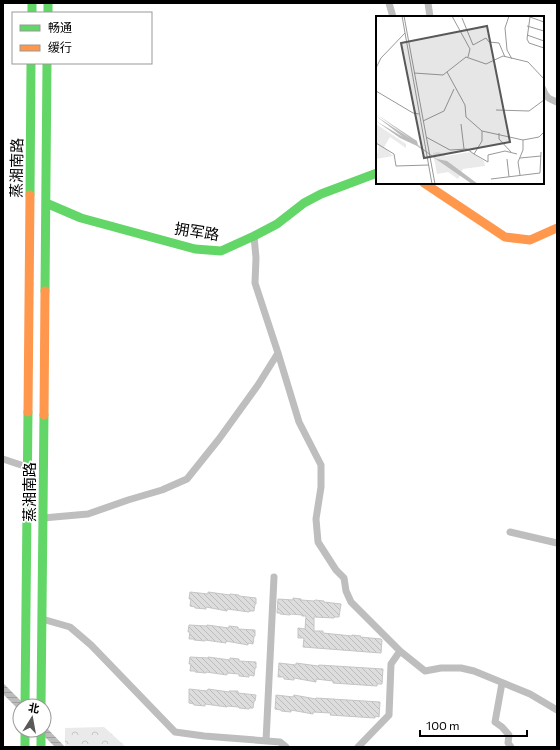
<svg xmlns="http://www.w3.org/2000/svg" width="560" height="750" font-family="Commissioner,'Noto Sans SC',sans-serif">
<defs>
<pattern id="park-crowns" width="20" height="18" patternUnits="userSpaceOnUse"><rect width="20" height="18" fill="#eaeaea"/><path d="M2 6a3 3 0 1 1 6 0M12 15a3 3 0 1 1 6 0" fill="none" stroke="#c7c7c7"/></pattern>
<pattern id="water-rules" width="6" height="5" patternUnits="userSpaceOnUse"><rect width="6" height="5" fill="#bcbcbc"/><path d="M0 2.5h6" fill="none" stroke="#a0a0a0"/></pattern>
<pattern id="building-back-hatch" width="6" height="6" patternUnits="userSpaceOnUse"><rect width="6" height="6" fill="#ddd"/><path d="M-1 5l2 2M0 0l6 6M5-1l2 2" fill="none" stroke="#bcbcbc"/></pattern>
</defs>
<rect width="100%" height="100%" fill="#fff"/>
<path fill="url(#park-crowns)" d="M104 727 126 747H65V728Z"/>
<path fill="url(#water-rules)" d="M3 683 26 706H20V711L3 694Z
M44 725 65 747H55L38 730H44Z"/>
<path fill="url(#building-back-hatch)" stroke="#c5c5c5" d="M190 592 208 594V592L230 595V594L239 595V596L256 598V604H255L254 611H249V612L227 609V611L206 607V609L195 608V607L190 606 191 599H189Z
M293 598 301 599V600L314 601 315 600 324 601V602L341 604 339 617H334V618L314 617V631H323V633L352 636V635L361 636 360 637 381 639 382 640 381 653 303 647 304 638H298V628L305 629 306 616H302V615L291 614 290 615 280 614V613H277L278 599 293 600Z
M189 625 207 626V625L229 628V626L238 627V629L255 630V636H254L253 644 248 643V645L226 641V643L205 640V641L194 640V639H189L190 632H188Z
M190 657 208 658V657L230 660V658L239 659V661L256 662V668H255L254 676 249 675V677L239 676V674L227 673V675L206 672V673L195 672V671H190L191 664H189Z
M279 663 296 665V663L318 666 319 665 383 669 382 684H377V686L333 683V681L316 679V682L294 678V680L284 679V677H278Z
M189 689 207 691 208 689 229 692V691H238V693L256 695 255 701H254L253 708H249V709L239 708V707L227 706V707L205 704V706L194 705V704L189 703Z
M276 695 293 697 294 695 316 699V698L380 702 379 717 375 716V718L330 715 331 713 313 712V714L291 710V712L281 711V710L275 709Z"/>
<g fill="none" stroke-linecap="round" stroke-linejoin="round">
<path stroke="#bebebe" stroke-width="7" d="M389 3 393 17
M428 3 430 17
M543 89C546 98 549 99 557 102
M254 236 256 258 255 283 278 353 299 422 321 465V487L316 519 318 542 336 570 344 578 346 591 351 602 400 651 425 671 441 668H461L474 671 530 694 557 710
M3 459 27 467
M43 518 88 514 128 500 162 490 187 479 219 439 258 385 278 353
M510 532 557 543
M42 619 70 627 91 645 175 732 204 736 280 742 286 747
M502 683 495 722 502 727 509 735 508 743 511 747
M266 741 274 577
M358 747 389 715 391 664 400 651"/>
<path stroke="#63d668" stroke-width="9" d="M32 3V13
M48 3V13
M30 195 31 63
M46 203 81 218 195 249 221 251 254 236 277 224 304 203 321 194 377 173
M45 291 47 63
M25 706 28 412
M41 706 44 415
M25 730V747
M41 730V747"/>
<path stroke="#ff974d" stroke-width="9" d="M424 183 505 237 530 240 557 228
M28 412 30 195
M44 415 45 291"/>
</g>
<g text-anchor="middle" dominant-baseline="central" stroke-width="3.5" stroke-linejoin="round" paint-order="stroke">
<g font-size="15" fill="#000" stroke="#fff">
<text transform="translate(16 168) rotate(-89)">蒸湘南路</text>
<text transform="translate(197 231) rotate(9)">拥军路</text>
<text transform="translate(29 492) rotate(-90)">蒸湘南路</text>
</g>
</g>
<g transform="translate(376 16)">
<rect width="168" height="168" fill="#fff"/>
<path d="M63 136 70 140 95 136 108 145 109 150 87 153 82 163 72 156 61 158 57 137Z" fill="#eaeaea"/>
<path d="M0 108 30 128V132L14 121 8 131 17 140 0 143 3 130 0 127Z" fill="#eaeaea"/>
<path d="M0 98 41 125 42 129 61 143 71 145 102 168H96L41 130 24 122 0 105 27 121 0 100 35 123Z" fill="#bcbcbc"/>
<path fill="none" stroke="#999" stroke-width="1" d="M26 0 56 168M28 0 59 168M76 0 94 33 92 41M133 0 129 12 131 34 136 43M86 2 97 29 110 22 113 26 123 27 129 41M168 6 154 1 151 23 153 27 168 32M151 10 168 15M151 19 168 25M0 52 5 42 29 17M71 56 89 89 90 101 106 115 147 124 163 121 168 116M38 57 67 59 90 41 110 48 127 40 152 46 168 63M0 75 37 97 43 98M120 94 153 95 168 84M47 105 68 95 78 73M85 108 88 133M123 117V123L135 136M50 121 74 134 91 133 98 138 106 125V115M0 127 18 138 20 150 53 149M98 138 112 146V139L129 135 141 138M144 142 165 140M131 143 133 161M144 159 142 146 147 134V124M115 163 164 157 165 136"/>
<path fill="#595959" fill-opacity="0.15" stroke="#595959" stroke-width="2" d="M111 10 134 126 48 142 25 27Z"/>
<rect width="168" height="168" fill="none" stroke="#000" stroke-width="2"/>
</g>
<rect width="560" height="750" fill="none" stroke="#000000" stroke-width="8"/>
<rect x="12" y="12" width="140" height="52" fill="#ffffff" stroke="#999999"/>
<rect x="20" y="25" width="20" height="6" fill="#63d668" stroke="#999999"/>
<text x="48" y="32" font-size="12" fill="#000000">畅通</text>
<rect x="20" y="45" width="20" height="6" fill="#ff974d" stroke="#999999"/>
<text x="48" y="52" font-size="12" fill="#000000">缓行</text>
<g transform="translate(32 718) rotate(11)"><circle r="19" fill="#ffffff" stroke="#999999"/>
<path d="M0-3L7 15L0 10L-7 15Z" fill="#595959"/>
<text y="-6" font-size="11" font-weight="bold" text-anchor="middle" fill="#000000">北</text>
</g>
<path d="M420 730v6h107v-6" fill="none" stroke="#000000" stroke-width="2"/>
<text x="426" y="730" font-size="12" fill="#000000" stroke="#ffffff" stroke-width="3" paint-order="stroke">100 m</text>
</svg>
